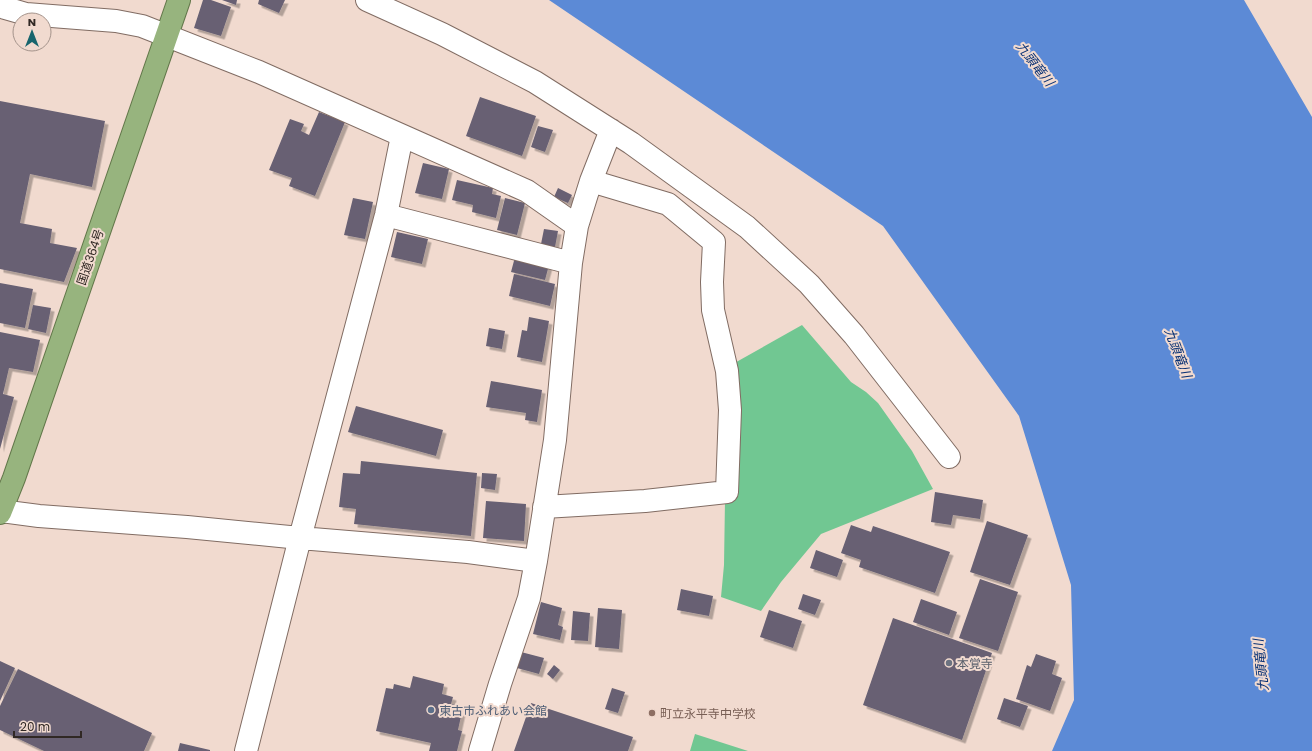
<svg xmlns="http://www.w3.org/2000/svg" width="1312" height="751" font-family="Poppins,'Noto Sans JP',sans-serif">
<defs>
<filter id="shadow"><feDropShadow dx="3.5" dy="3.5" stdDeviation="0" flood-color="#0004"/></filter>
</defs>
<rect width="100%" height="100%" fill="#f1dacf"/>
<path fill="#71c792" d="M802 325 851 382 866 392 878 403 912 451 933 489 821 534 781 582 761 611 721 597 724 565 725 500 731 365Z
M695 734 748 751H690Z"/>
<path fill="#5c8ad6" d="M549 0H1244L1312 117V751H1052L1074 700 1071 585 1019 416 883 226Z"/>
<path fill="#676073" filter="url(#shadow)" d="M203 0H211L231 7 221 36 194 28Z
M222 0H237L236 5Z
M259 0H285L279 13 258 4Z
M480 97 536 116 522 156 466 136Z
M0 101 105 121 92 187 30 174 20 223 52 229 50 243 77 248 64 282 0 269Z
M319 112 345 122 315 196 289 186 292 178 269 170 290 119 304 124 301 131 309 135Z
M538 126 553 130 545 152 531 147Z
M423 163 449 169 442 199 415 193Z
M457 180 493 188 492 194 501 196 496 218 472 212 473 205 452 200Z
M558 188 572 195 568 203 554 197Z
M353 198 373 202 365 239 344 235Z
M505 198 525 203 517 235 497 230Z
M544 229 558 231 555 247 541 244Z
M397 232 428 239 422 264 391 257Z
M515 257 549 265 545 280 511 272Z
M514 274 555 284 550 306 509 296Z
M0 283 33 289 25 328 0 323Z
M33 305 51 308 46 333 28 329Z
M529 317 549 321 542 362 517 357 522 330 527 331Z
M489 328 505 331 502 349 486 346Z
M0 332 40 340 33 372 9 368 3 394 14 397 0 449Z
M491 381 542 390 537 422 525 420 526 413 486 407Z
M356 406 443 430 436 456 348 432Z
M361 461 477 473 471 536 354 524 356 509 339 507 343 473 360 474Z
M482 473 497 474 495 490 481 488Z
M935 492 983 500 980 519 953 515 951 525 931 522Z
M486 501 526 504 524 541 483 538Z
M987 521 1028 535 1010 585 970 572Z
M851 525 871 532 873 526 950 552 935 593 859 567 861 560 841 553Z
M816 550 843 560 837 577 810 568Z
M980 579 1018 592 998 651 959 638Z
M681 589 713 596 709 616 677 610Z
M803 594 821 600 815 615 798 609Z
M921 599 957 612 949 635 913 622Z
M541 602 562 608 558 625 563 627 560 640 533 634Z
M598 608 622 610 619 649 595 647Z
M769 610 802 621 793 648 760 637Z
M573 611 590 613 588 641 571 640Z
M893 618 992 653 962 740 863 705Z
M521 652 544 658 539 674 517 668Z
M1036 654 1056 661 1052 674 1062 678 1050 711 1016 699 1027 665 1031 667Z
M0 661 15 668 0 701Z
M554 665 560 670 553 679 547 674Z
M18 669 152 733 144 751H44L0 730V706Z
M413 676 444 684 442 694 453 697 451 704 463 707 458 730 462 731 457 751H429L431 743 376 731 386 688 393 689 394 684 410 688Z
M612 688 625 692 618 713 605 709Z
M1004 698 1028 706 1020 727 997 719Z
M531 703 633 737 628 751H514Z
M180 743 210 750V751H178Z"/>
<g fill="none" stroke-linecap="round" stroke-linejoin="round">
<g stroke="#816c63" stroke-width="24">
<path id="minor" d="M367 0 442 34 535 82 631 143 747 227 809 284 854 335 949 457
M5 8 26 14 116 21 142 26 259 72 527 191 577 226 571 263 555 440 536 561 529 598 500 684 480 751
M386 215 571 263
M577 226 591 181 611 130
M544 507 645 501 727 492 730 410 727 371 713 310 712 282 714 242 668 204 591 181
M0 511 39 516 187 527 300 538 468 552 536 561
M246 751 300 538 386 215 402 136"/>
</g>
<g stroke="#62774a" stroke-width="24">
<path id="trunk" d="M0 513 14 478 179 0"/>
</g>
<use href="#minor" stroke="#fff" stroke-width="22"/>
<use href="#trunk" stroke="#97b47e" stroke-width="22"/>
</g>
<circle fill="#6b7280" stroke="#f1dacf" stroke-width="1.5" cx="949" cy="663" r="4"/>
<circle fill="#5c6f8a" stroke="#f1dacf" stroke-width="1.5" cx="431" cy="710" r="4"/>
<circle fill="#8d6e63" stroke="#f1dacf" stroke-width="1.5" cx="652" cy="713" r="4"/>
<g text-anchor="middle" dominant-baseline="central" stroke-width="4" stroke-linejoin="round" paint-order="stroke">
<g font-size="12" fill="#302824" stroke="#f1dacf">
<text transform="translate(90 257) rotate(-71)">国道364号</text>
</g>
<g font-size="12" fill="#5b616d" stroke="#f1dacf" text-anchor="start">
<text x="957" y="663">本覚寺</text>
</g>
<g font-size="12" fill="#4e5e75" stroke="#f1dacf" text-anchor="start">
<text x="439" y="710">東古市ふれあい会館</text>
</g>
<g font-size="12" fill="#785e54" stroke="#f1dacf" text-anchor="start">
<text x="660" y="713">町立永平寺中学校</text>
</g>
<g font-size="13" font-style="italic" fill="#073074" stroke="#f1dacf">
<text transform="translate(1035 64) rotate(52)">九頭竜川</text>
<text transform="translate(1178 353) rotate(69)">九頭竜川</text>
<text transform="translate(1261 665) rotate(-96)">九頭竜川</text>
</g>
</g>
<g transform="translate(32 32)"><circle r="19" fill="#f1dacf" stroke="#a4938b"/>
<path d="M0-3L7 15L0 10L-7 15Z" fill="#18656d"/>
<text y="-6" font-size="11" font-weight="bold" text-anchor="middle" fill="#302824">N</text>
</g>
<path d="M14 731v6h67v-6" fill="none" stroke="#302824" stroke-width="2"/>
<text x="20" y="731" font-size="12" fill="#302824" stroke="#f1dacf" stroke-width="3" paint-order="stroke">20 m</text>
</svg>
